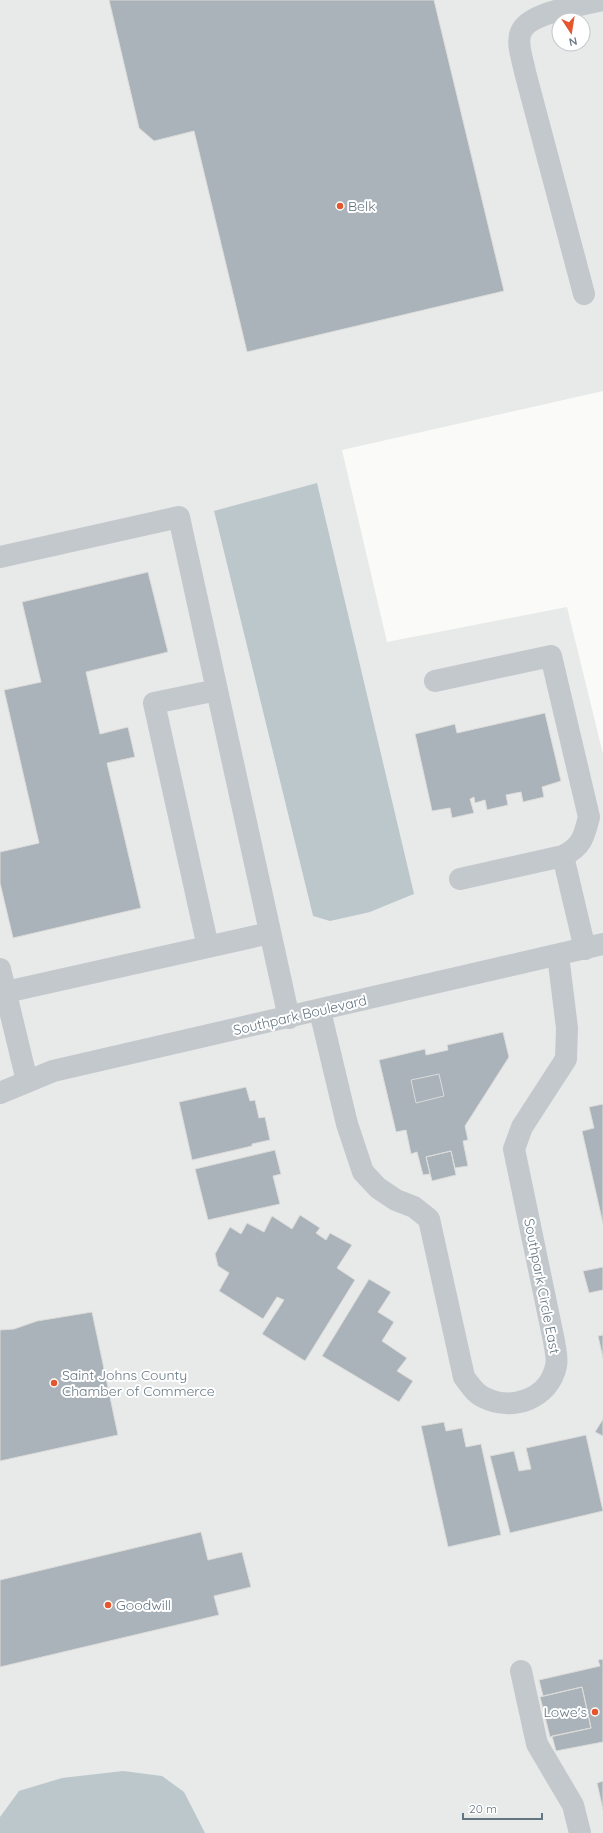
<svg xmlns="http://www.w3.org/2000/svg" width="603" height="1833" font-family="Quicksand,sans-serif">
<rect width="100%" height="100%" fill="#fafaf8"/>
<path fill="#e8e9e9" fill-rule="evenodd" d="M0 0H603V391L342 450 387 642 567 607 603 754V1833H0ZM559 20H583V44H559ZM214 511 414 894 370 912 313 916Z"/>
<path fill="#bbc7cb" d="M317 483 414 894 370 912 330 921 313 916 214 511Z
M123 1771 162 1776 184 1792 205 1833H0V1817L19 1791 62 1778Z"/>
<path fill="#aab3b9" stroke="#dcdcda" d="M109 0H434L504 291 247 352 194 131 154 141 139 128Z
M148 572 168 652 86 672 100 734 128 727 135 757 107 763 141 908 13 938 0 883V852L39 843 4 690 41 682 22 602Z
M545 713 561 781 542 787 544 797 523 802 521 792 506 795 508 805 487 810 485 800 475 803 474 797 470 799 474 813 452 818 450 808 432 811 415 734 455 724 457 733Z
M503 1032 509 1057 465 1126 468 1140 463 1141 468 1166 455 1168 451 1151 426 1157 430 1174 423 1175 417 1152 411 1154 406 1130 396 1132 379 1060 425 1049 426 1055 448 1050 447 1045Z
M439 1074 444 1096 416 1103 411 1080Z
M246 1087 250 1101 255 1100 259 1118 265 1117 270 1140 252 1144V1146L192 1160 179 1102Z
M603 1104V1224L582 1131 594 1128 589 1107Z
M275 1150 281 1174 273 1176 280 1204 208 1220 195 1169Z
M451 1151 456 1175 432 1181 426 1157Z
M300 1215 320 1228 316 1233 326 1240 330 1233 352 1245 337 1268 355 1280 305 1361 262 1334 284 1300 277 1297 263 1319 219 1291 229 1273 218 1266 215 1254 230 1227 241 1234 247 1223 264 1232 272 1216 292 1229Z
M603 1267V1290L589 1293 583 1271Z
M369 1279 391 1292 378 1312 394 1322 382 1341 407 1358 397 1371 413 1381 399 1402 322 1356Z
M92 1312 118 1435 0 1461V1330L14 1329 37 1321Z
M603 1335V1358L598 1336Z
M603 1419V1436L595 1432Z
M444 1422 446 1431 462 1428 466 1447 481 1444 501 1535 448 1547 421 1426Z
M586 1435 603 1511 510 1533 490 1456 514 1451 519 1471 531 1469 526 1448Z
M201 1532 208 1560 242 1552 251 1587 214 1596 219 1615 0 1667V1580Z
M603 1659V1742L556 1751 552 1736 591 1728 582 1687 543 1696 539 1680 600 1666 598 1660Z
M582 1687 591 1728 550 1737 540 1697Z
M603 1781V1810L597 1783Z"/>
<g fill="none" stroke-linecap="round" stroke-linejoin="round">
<path stroke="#c3c8cc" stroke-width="22" d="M584 294 525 72C523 61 516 43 521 32 529 12 583 5 603 0
M0 557 179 517 289 1018
M435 681 551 656 589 817C584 837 582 846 563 856L460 879
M563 856 585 949
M208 947 154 703 217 690
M0 969 27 1081
M6 992 270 933
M320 1011 347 1124 363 1172 378 1188 396 1200 414 1207 429 1219 464 1377C469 1384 475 1393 483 1397 512 1412 549 1399 556 1366 558 1359 555 1349 554 1341L514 1149 522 1127 566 1059 567 1028 558 955
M0 1093 53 1071 603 944
M521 1671 537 1744 573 1805 580 1833"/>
</g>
<g fill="#e4572e" stroke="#fff" stroke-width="1.5">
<circle cx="340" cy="206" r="4"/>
<circle cx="54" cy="1383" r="4"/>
<circle cx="108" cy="1605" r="4"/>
<circle cx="595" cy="1712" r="4"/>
</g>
<g text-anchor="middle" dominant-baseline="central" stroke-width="4" stroke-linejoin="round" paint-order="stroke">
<g font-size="14" fill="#657683" stroke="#fff" text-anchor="start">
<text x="348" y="206">Belk</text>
<text x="62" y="1375">Saint Johns County<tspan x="62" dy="16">Chamber of Commerce</tspan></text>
<text x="116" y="1605">Goodwill</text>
<text x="587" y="1712" text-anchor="end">Lowe's</text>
</g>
<g font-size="14" fill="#657683" stroke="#fff">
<text transform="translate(300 1015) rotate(-13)">Southpark Boulevard</text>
<text transform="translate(542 1286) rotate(79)">Southpark Circle East</text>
</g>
</g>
<g transform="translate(571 32) rotate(168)"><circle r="19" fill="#ffffff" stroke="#c1c8cd"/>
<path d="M0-3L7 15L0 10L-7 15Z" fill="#e4572e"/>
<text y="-6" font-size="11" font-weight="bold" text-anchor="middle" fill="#657683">N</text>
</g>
<path d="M463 1813v6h79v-6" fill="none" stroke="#657683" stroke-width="2"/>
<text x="469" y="1813" font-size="12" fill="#657683" stroke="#ffffff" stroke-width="3" paint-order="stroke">20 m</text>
</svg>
